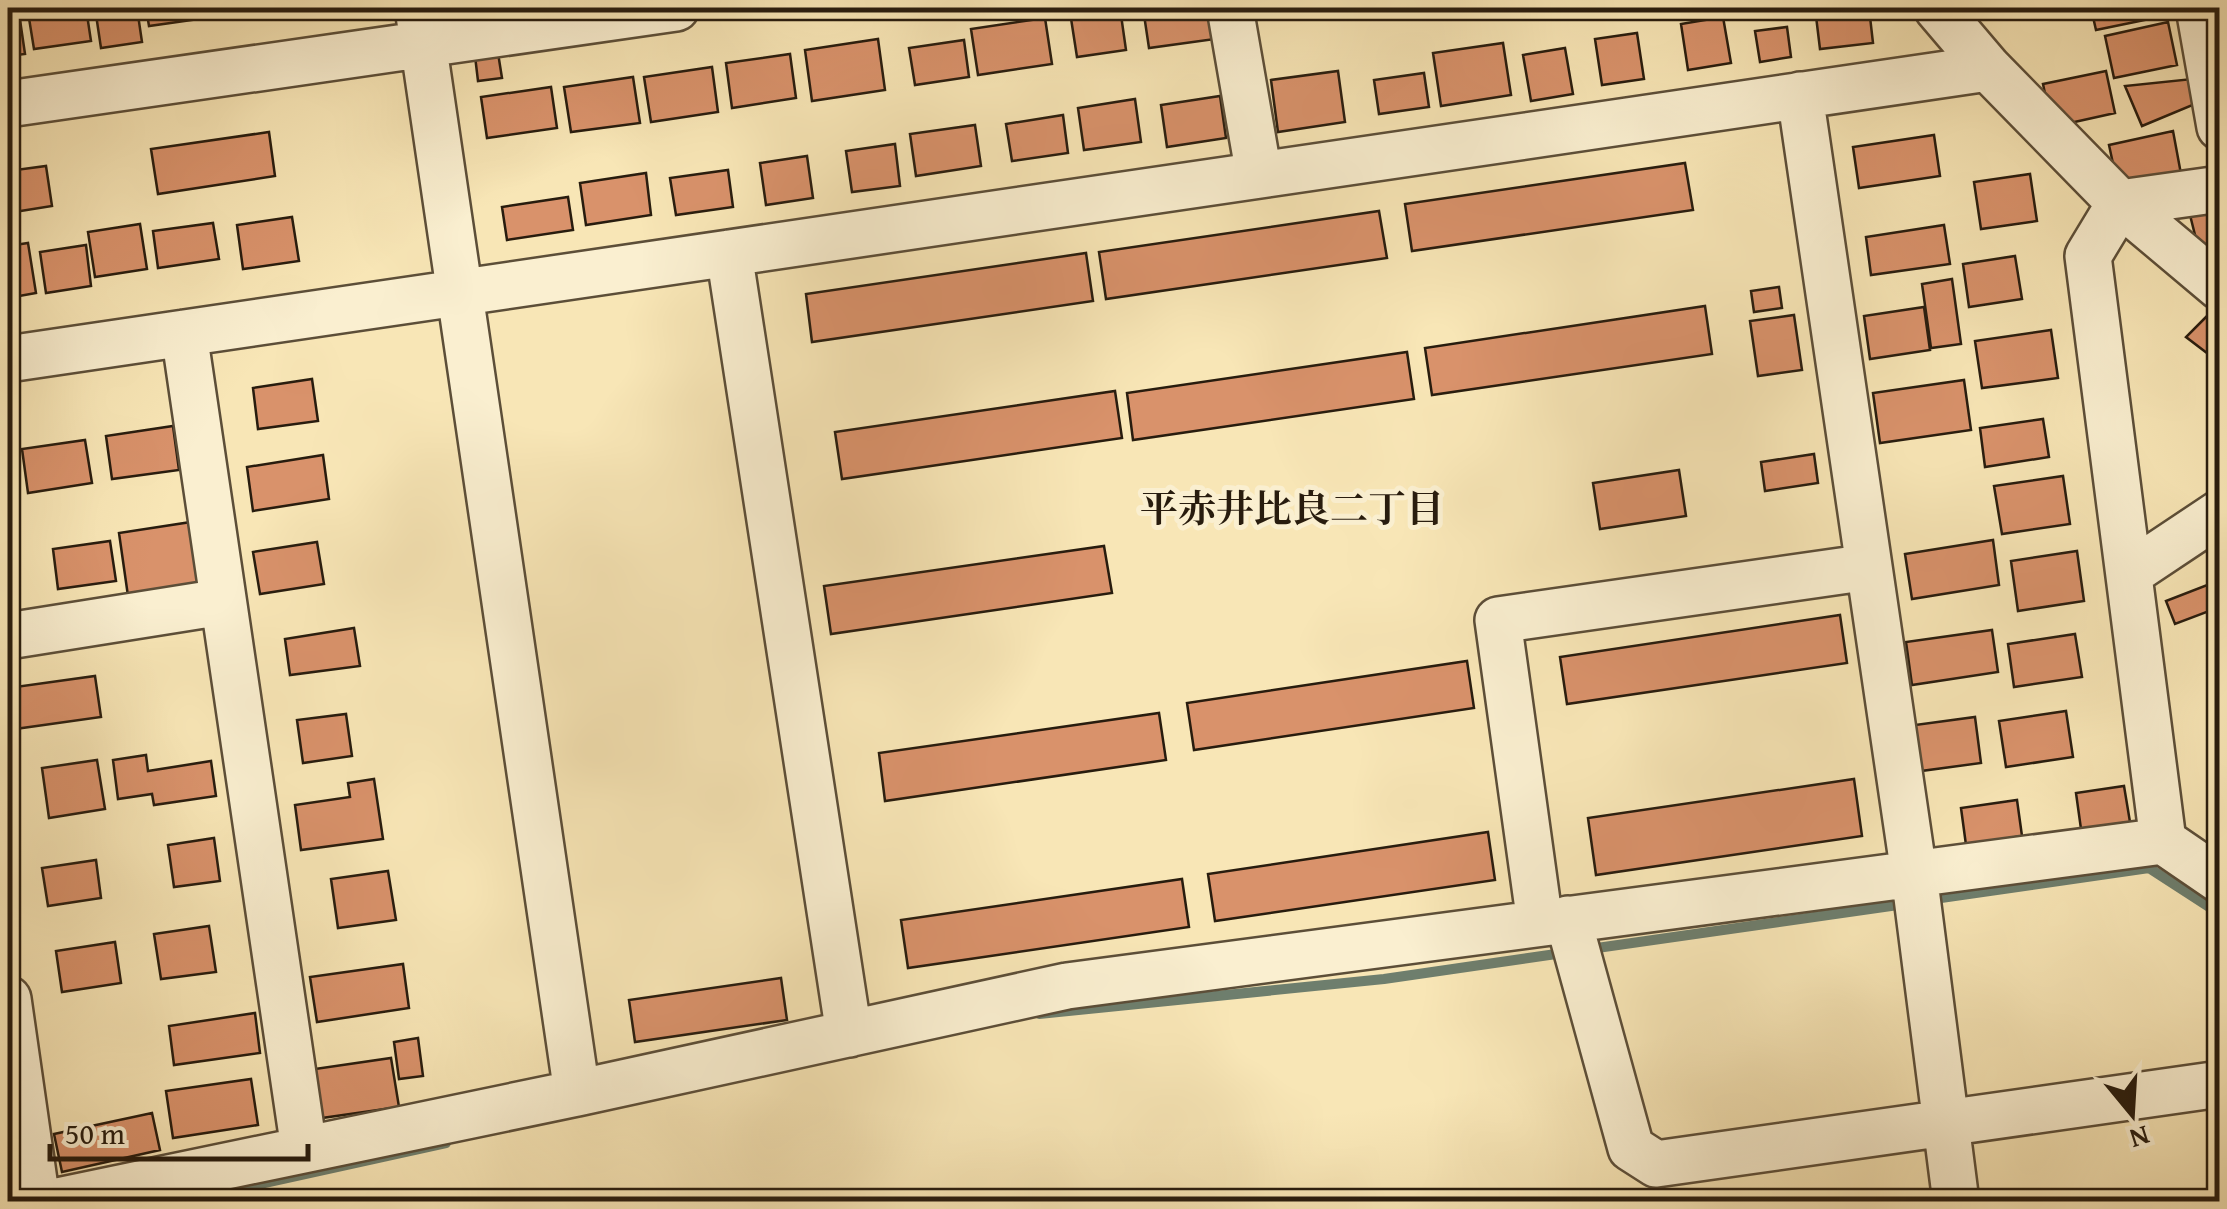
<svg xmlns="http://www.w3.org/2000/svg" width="2227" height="1209" font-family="'Gentium Book Plus','Noto Serif JP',serif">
<rect width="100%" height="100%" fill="#f8e6b6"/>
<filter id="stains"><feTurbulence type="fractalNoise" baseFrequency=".002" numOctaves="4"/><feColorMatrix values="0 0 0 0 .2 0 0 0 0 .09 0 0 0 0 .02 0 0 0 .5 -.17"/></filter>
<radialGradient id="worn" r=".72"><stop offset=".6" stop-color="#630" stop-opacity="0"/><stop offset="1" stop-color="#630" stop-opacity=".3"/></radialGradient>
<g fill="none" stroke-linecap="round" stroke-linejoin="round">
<path stroke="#6e7e6d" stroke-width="10" d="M1927 900 2149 868 2220 914
M1590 949 1905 904
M1039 1014 1384 979 1563 953
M179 1202 446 1143"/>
</g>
<path fill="#d9926b" stroke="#281c0e" stroke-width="2.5" d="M57 8H86L91 41 34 49 28 12Z
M95 8H137L142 42 101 48Z
M146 8H197L199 19 149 26Z
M1101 8H1120L1126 50 1077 57 1070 12Z
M1143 8H1210L1215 39 1149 48Z
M1350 8H1416L1417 10 1352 19Z
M1815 8H1869L1873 43 1820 49Z
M2091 8H2157L2159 17 2096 30Z
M19 13 25 54 8 56V15Z
M1723 17 1731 63 1688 70 1681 24Z
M1045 18 1052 64 978 75 971 29Z
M2168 22 2177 65 2114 78 2105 36Z
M1787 27 1791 57 1760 62 1755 31Z
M1637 33 1644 79 1602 85 1595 39Z
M878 39 885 90 812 101 805 50Z
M964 40 969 77 915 85 909 48Z
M1503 43 1511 95 1441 106 1433 53Z
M1565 48 1573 94 1531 101 1523 55Z
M498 53 502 78 478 81 475 56Z
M790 54 796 98 732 108 726 63Z
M712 67 718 112 651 122 644 77Z
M1338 71 1345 122 1278 132 1271 80Z
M2106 71 2115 113 2052 127 2043 84Z
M1424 73 1429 107 1379 114 1374 80Z
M633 77 640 123 571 132 564 87Z
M2192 79 2195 104 2142 126 2125 86Z
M551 87 557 128 487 138 481 97Z
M1220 96 1226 138 1167 147 1161 105Z
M1135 99 1141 142 1084 150 1078 108Z
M1063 115 1068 153 1012 161 1006 124Z
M975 125 981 166 916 176 910 134Z
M2173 131 2181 174 2118 187 2109 145Z
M269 132 275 176 158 194 151 149Z
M1934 135 1940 176 1859 188 1853 147Z
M895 144 900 186 852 192 846 151Z
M807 156 813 198 766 205 760 163Z
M1685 163 1693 210 1412 251 1405 204Z
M46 166 52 206 8 213V171Z
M728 170 733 207 676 215 670 178Z
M646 173 651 215 586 225 580 183Z
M2030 174 2037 221 1981 229 1974 182Z
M568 197 573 230 507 240 502 207Z
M2220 208V250L2200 255 2190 215Z
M1379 211 1387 258 1106 299 1099 252Z
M292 217 299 261 243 269 237 225Z
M213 223 219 259 158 268 153 231Z
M140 224 147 269 95 277 88 232Z
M1944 225 1950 264 1871 275 1866 237Z
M28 243 36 293 8 298V246Z
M86 245 91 286 46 293 40 252Z
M1086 253 1093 301 812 342 806 294Z
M2015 256 2022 299 1969 307 1963 264Z
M1952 279 1961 344 1931 348 1922 284Z
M1779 287 1782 308 1754 312 1751 291Z
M1705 306 1712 354 1432 395 1425 348Z
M1924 307 1930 350 1870 359 1864 316Z
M1794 315 1802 370 1758 376 1750 321Z
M2206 317 2220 327V363L2186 337Z
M2051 330 2058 378 1982 388 1975 341Z
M1407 352 1414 399 1133 440 1127 393Z
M312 379 318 421 258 429 253 388Z
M1964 380 1971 430 1880 443 1873 393Z
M1115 391 1122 438 842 479 835 432Z
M2043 419 2049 457 1985 467 1980 428Z
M173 426 179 470 112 479 106 436Z
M85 440 92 483 28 493 22 449Z
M1814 454 1818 483 1765 491 1761 462Z
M323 455 329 499 253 511 247 467Z
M1679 470 1686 516 1600 529 1593 483Z
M2063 476 2070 524 2002 534 1994 486Z
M191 522 201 585 128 596 119 533Z
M1993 540 1999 585 1912 599 1905 554Z
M110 541 116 581 58 589 53 549Z
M317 542 324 584 260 594 253 552Z
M1104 546 1112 593 831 634 824 586Z
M2077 551 2084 601 2018 611 2011 561Z
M13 574 18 615 8 616V575Z
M2220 580V607L2175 624 2166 601Z
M1840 615 1847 663 1567 704 1560 657Z
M354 628 360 666 290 675 285 639Z
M1992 630 1998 672 1912 685 1906 642Z
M2075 634 2082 677 2014 687 2008 644Z
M1467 661 1474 708 1194 750 1187 703Z
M95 676 101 717 8 730V688Z
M2066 711 2073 757 2006 767 1999 721Z
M1159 713 1166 760 885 801 879 753Z
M346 714 352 756 303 763 297 720Z
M1975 717 1981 763 1921 771 1915 725Z
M146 755 148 771 211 761 216 796 154 805 152 794 118 799 113 760Z
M97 760 105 809 49 818 42 768Z
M374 779 383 839 301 850 295 805 350 797 348 783Z
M1854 779 1862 836 1596 875 1588 818Z
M2124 786 2130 822 2081 829 2076 793Z
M2017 800 2022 836 1966 845 1961 808Z
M1488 832 1495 880 1215 921 1208 874Z
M214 838 220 881 174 887 168 845Z
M96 860 101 898 48 906 42 868Z
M388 871 396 920 338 928 331 879Z
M1182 879 1189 927 908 968 901 920Z
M209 926 216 972 161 979 154 934Z
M115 942 121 983 62 992 56 951Z
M403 964 409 1008 317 1022 310 977Z
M781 978 787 1020 635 1042 629 1000Z
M255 1013 260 1053 174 1065 169 1026Z
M418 1038 423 1076 399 1079 394 1042Z
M391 1058 399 1107 315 1119 308 1070Z
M251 1079 258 1125 173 1138 166 1091Z
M152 1113 160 1150 62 1172 54 1134Z"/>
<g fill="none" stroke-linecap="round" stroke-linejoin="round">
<g stroke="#5c4e38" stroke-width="50">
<path id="minor" d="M1230 8 1259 175
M2199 8 2220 127
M1800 95 1914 874 1956 1202
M8 104 676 8
M2120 203 2220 287
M2120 203 2220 189
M729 253 849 1034
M184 333 304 1149
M8 359 1988 68
M2130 573 2220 513
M8 636 222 602
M2163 841 2220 880
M1568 919 1631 1148 1656 1164 2220 1084
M1540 923 1498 620 1869 567
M8 999 37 1202
M577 1093 1067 986 2163 841 2088 256 2120 203 1988 68 1937 8
M53 1202 577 1093 418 8"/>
</g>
<use href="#minor" stroke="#faefd0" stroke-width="45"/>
</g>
<g text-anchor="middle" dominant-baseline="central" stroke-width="10" stroke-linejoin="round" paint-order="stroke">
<g font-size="38" font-weight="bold" fill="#281c0e" stroke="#faefd0">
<text x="1292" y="508">平赤井比良二丁目</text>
</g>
</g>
<rect width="2227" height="1209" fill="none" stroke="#f8e6b6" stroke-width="40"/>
<rect x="10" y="10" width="2207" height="1189" fill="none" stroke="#281c0e" stroke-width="5"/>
<rect x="20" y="20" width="2187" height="1169" fill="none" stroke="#281c0e" stroke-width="2.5"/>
<g transform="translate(2132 1114) rotate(162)" stroke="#faefd0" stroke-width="8" paint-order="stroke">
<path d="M0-8L18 38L0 25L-18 38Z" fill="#281c0e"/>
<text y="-15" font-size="28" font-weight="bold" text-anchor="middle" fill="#281c0e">N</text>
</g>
<path d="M50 1144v15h258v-15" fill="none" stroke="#281c0e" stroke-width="5"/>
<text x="65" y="1144" font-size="30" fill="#281c0e" stroke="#faefd0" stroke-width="8" paint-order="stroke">50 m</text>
<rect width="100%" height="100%" filter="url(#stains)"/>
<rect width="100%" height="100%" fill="url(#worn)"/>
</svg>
